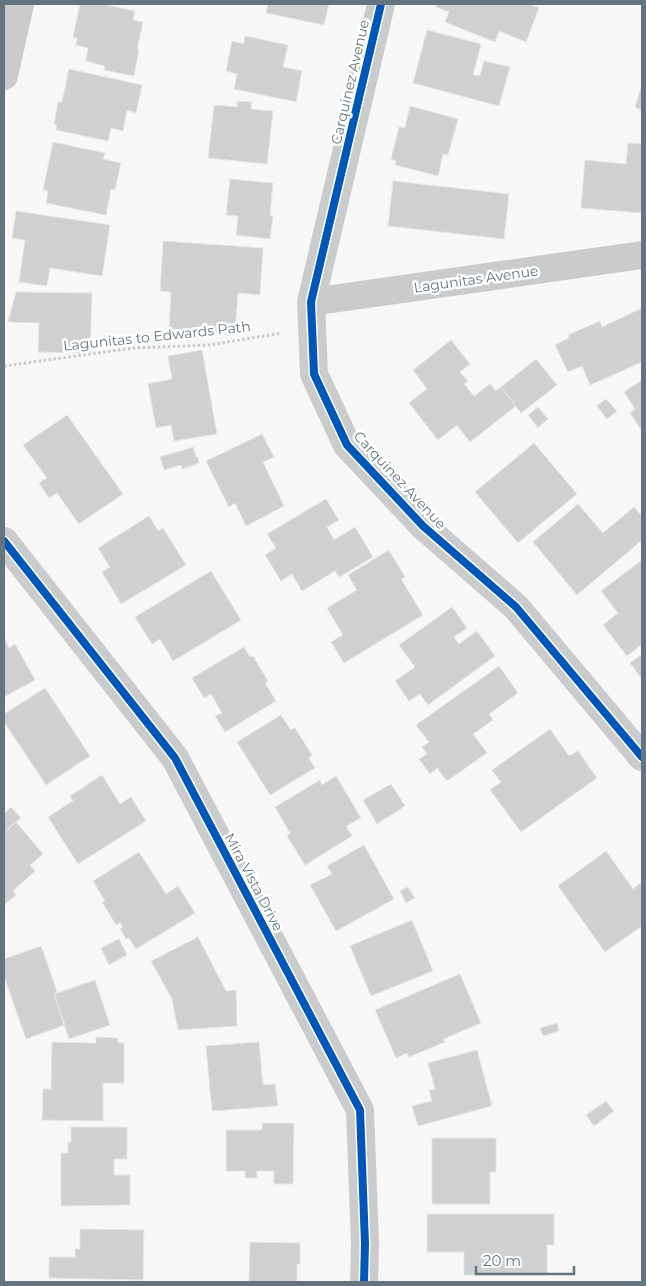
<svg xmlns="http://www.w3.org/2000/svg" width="646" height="1286" font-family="Montserrat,sans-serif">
<rect width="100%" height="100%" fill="#f7f7f7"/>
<path fill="#ced0d1" stroke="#e6e6e6" d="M80 4H102L135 11 133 20 143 22 137 49H139L134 76 104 70 105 66 86 61 88 48 76 45 77 38 73 37Z
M268 4H329L324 25 266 13Z
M437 4H529L539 8 526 42 499 31 495 42 445 22 449 12 436 7Z
M427 30 481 44 473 75 480 76 484 61 510 67 499 106 413 83Z
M245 36 288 45 283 67 302 71 296 102 234 89 237 74 226 71 232 41 244 44Z
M69 69 142 85 136 113 127 110 123 131 111 128 108 141 56 130 57 125 54 124 58 102H62Z
M642 85V110L635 107Z
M237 101 252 102 251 109 273 111 267 164 208 158 214 105 237 107Z
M410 106 458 119 448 155 443 154 438 176 395 165 396 161 391 159 399 127 405 128Z
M53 142 105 153 103 159 121 163 115 190 111 189 106 215 46 203 48 191 43 190Z
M628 143 642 144V213L581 208 585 160 626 164Z
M230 179 273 183 270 215 273 216 270 239 236 235 238 216 226 215Z
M393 181 509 194 504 239 388 226Z
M16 211 110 225 102 276 50 268 47 286 19 282 25 240 12 238Z
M163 241 263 248 260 295 238 293 235 333 169 329 171 292 160 291Z
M16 292 92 293 90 353 38 352 39 323 8 322Z
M642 308V362L590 385 582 366 568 372 555 345 569 338 568 335 600 321 602 327Z
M451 340 470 364 460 372 468 381 464 384 474 396 490 384 496 391 501 387 516 406 470 442 457 425 438 440 409 403 427 389 413 370Z
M202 350 217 434 174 441 171 425 156 428 148 384 172 379 168 356Z
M536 359 557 385 521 413 501 387Z
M642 380V431L630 413 635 409 624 392Z
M606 399 617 411 607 419 597 406Z
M538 407 548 419 538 428 528 415Z
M67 415 123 494 79 524 57 493 49 498 39 483 47 478 23 445Z
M262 434 274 457 263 462 284 506 246 526 235 503 229 507 206 461Z
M534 443 577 494 518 543 475 492Z
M193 447 196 457H198L199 463 182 469 181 465 164 470 160 457Z
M326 499 339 520 327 527 334 540 355 527 373 557 339 577 335 571 302 591 292 574 281 581 265 555 276 548 267 534Z
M578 504 603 533 634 507 642 516V540L577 595 533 542Z
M149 516 158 531 163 528 186 565 121 604 102 572 110 567 98 548Z
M389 550 405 577 401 579 423 615 344 663 331 642 343 635 327 608 357 590 348 575Z
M642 560V644L627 656 603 625 618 613 601 591Z
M211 571 241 620 173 661 160 639 152 644 135 617Z
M452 607 467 628 454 637 459 644 477 631 495 656 428 705 420 694 409 701 395 681 415 667 399 645Z
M4 637 9 648 15 644 35 680 4 697Z
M244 647 250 657 253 656 268 681 265 683 276 701 225 732 215 716 222 713 211 694 204 698 192 678Z
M642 654V679L630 663Z
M499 666 518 693 489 714 493 720 473 734 487 753 447 781 437 768 430 774 419 759 427 754 422 747 429 742 416 725Z
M45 688 90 756 46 785 4 722V714Z
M281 715 291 730 295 728 312 755 309 758 315 768 270 795 237 742Z
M550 729 569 756 578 751 597 778 521 832 490 790 501 782 492 770Z
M102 775 120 804 131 797 146 821 78 864 48 817 73 801 70 796Z
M336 776 361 818 346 826 352 836 305 865 287 836 290 833 275 807 320 780 322 785Z
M391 784 405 806 377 824 363 800Z
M11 807 21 818 5 832 4 830V814Z
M16 822 43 854 30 865 35 871 13 891 16 895 4 905V833Z
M364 845 394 899 336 931 310 885 332 874 327 866Z
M606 851 633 889 642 882V926L605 952 558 886Z
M139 852 166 894 178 886 195 913 136 949 129 938 126 939 120 929 123 927 120 923 116 925 102 902 105 901 93 881Z
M408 887 415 898 406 903 400 891Z
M412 920 433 971 371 996 350 946Z
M198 937 226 991 236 990 237 1026 178 1030 172 999 151 961Z
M119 939 127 955 109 965 101 948Z
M41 946 57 991 54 994 65 1025 26 1039 4 976V959Z
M460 974 481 1023 443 1039 445 1042 409 1057 407 1053 396 1058 375 1010Z
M95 980 110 1025 69 1039 54 994Z
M557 1023 559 1031 543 1036 540 1028Z
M96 1037 118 1038V1043H124V1083H103V1121L42 1120 43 1089H51L52 1042 96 1043Z
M259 1042 263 1085 275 1084 278 1106 212 1111 206 1046Z
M477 1050 492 1106 418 1126 412 1106 432 1101 429 1090 435 1089 428 1063Z
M606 1101 614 1111 594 1126 586 1115Z
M262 1123H294L293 1184H274V1171H257V1178H245V1171H226V1130H262Z
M71 1127H127V1159H114V1175H130V1205L61 1206V1153H68V1142H71Z
M432 1138H496V1172H490V1204H432Z
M427 1214H554V1245H547V1275H464V1252H427Z
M80 1229 144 1230 143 1280 49 1278V1257H75V1249H80Z
M250 1242 300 1243V1264H297V1282H249Z"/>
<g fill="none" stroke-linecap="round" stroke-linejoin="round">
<path stroke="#c7c9ca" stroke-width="3" stroke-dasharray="2.5 2.5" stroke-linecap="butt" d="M4 366 133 348 209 345 282 333"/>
<path stroke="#cacbcc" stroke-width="28" d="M381 4 311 302 314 374 347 445 423 526 516 607 642 757
M4 76 20 4
M311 302 642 255
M4 541 175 758 360 1110 365 1244 364 1282"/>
<g stroke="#fff" stroke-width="11">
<path id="cycleway" d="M381 4 311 302 314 374 347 445 423 526 516 607 642 757
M4 541 175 758 360 1110 365 1244 364 1282"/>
</g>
<use href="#cycleway" stroke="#0057b8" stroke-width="8"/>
</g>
<g text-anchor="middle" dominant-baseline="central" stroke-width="5" stroke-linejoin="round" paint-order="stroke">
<g font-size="14" fill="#65757f" stroke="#fff">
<text transform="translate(350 82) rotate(-77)">Carquinez Avenue</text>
<text transform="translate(476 279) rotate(-8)">Lagunitas Avenue</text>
<text transform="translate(157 336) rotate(-6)">Lagunitas to Edwards Path</text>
<text transform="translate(400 480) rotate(47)">Carquinez Avenue</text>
<text transform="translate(254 882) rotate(62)">Mira Vista Drive</text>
</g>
</g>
<rect width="646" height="1286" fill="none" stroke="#65757f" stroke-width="10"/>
<path d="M476 1266v8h98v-8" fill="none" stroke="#65757f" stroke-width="2.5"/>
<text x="483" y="1266" font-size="15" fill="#65757f" stroke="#ffffff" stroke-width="4" paint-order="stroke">20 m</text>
</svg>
